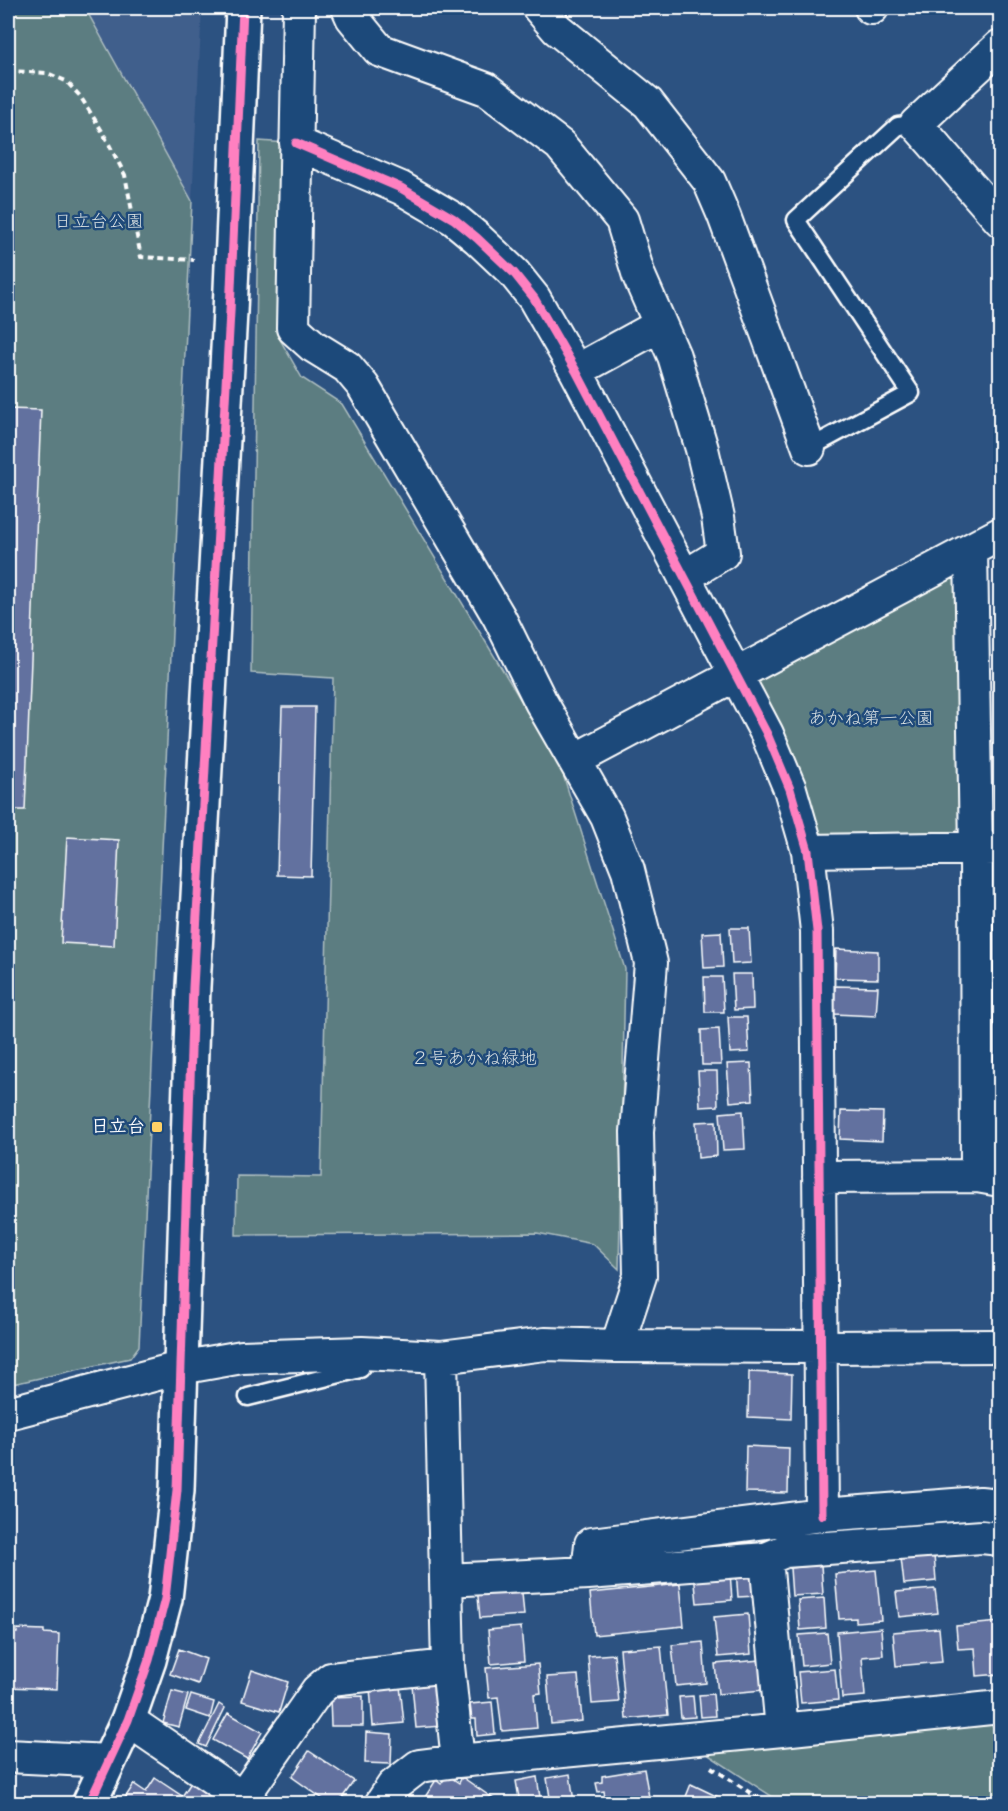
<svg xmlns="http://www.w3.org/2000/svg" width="1008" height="1811" font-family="Mynerve,'Klee One',sans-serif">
<rect width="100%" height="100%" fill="#2c5281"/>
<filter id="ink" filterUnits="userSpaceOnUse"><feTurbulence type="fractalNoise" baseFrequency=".0167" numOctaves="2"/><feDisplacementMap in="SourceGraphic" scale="12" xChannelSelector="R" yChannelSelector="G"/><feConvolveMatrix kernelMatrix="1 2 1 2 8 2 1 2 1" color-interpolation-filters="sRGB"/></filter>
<g filter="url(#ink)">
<path fill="#405e8c" d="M85 8H202L192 201Z"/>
<path fill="#5c7d81" stroke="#aebec0" stroke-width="1.5" d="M8 8H85L192 201 139 1346 130 1358 8 1385Z
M259 141 287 143 278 336 302 378 342 404 560 765 625 969 619 1269 593 1244 537 1233 236 1235 237 1176 321 1177 333 678 251 673Z
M948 575 959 582 961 825 952 835H824L815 827 759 686 761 675Z
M1000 1722V1803H782L704 1752Z"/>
<path fill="#62719f" stroke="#fff" stroke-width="1.5" d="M8 409 41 410 25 810H8Z
M282 707H315L311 876 277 875Z
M986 758H1000V819H986Z
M67 837 119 840 114 946 61 943Z
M730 928H749L751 963 732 964Z
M721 932 723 967 704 968 702 933Z
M836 949 878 951V979L835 978Z
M732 974H752L753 1009 734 1010Z
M704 977H722L724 1012H705Z
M835 986 878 987 876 1016 834 1014Z
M728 1017H747L749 1052 730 1053Z
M719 1029 721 1065H702L701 1030Z
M751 1063 753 1100 730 1102 727 1064Z
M698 1071H717L718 1106 700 1107Z
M743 1111 745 1149 723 1150 720 1113Z
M841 1111 883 1112 882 1141 840 1139Z
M716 1121 717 1156 698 1158 696 1122Z
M749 1372 792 1374 791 1419 748 1417Z
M746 1446 789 1448 788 1493 745 1492Z
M934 1555 936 1581 904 1584 901 1558Z
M821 1565 823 1594 792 1596 790 1568Z
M753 1568 756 1596 738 1597 736 1570Z
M876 1570 881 1620 856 1622V1618L839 1619 835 1574Z
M730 1572 732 1600 697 1603 694 1574Z
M521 1582 524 1615 480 1618 477 1586Z
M680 1584 684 1626 594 1635 590 1593Z
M935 1589 938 1613 899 1617 896 1592Z
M824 1598 826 1628 800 1630 798 1600Z
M748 1614 751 1654 718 1657 714 1617Z
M1000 1622V1674L977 1676 975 1648 958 1649 956 1626Z
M521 1627 524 1661 491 1664 488 1630Z
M881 1628 883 1655 862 1657 865 1696 842 1698 837 1632Z
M939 1628 942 1662 896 1666 893 1632Z
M17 1629 44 1630V1633L59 1634 57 1689 8 1687V1633H17Z
M827 1633 830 1663 802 1666 799 1635Z
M703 1642 706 1683 676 1686 672 1645Z
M661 1646 668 1715 626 1719 620 1649Z
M179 1649 206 1659 198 1684 170 1674Z
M614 1654 619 1702 592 1704 588 1656Z
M760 1660 763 1690 718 1694 715 1664Z
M538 1664 541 1693 534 1694 537 1728 502 1731 498 1697 489 1698 486 1668Z
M835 1669 838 1700 801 1703 798 1672Z
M252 1670 288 1682 279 1712 242 1701Z
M578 1675 582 1721 551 1724 547 1677Z
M438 1682 442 1726 416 1728 412 1685Z
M400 1686 404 1723 373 1726 370 1688Z
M172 1691 188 1695 179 1727 163 1723Z
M713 1694 715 1716 701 1717 699 1695Z
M191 1695 214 1702 210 1718 186 1710Z
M363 1696V1726H331L330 1697Z
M693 1696 695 1717 681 1718 679 1697Z
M492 1702 495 1734 477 1736 476 1719H472L470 1704Z
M219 1704 225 1708 206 1747 199 1744Z
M228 1713 262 1732 247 1759 213 1740Z
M366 1732 392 1734 391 1764 365 1763Z
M309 1751 354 1781 338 1804H330L292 1777Z
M644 1769 649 1797 606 1804 604 1791 598 1792 596 1783 602 1782V1776Z
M570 1774 574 1802 551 1804 547 1778Z
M447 1775 459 1783 462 1777 501 1804H435L425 1797 436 1780 441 1784Z
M537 1777 541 1804H520L516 1781Z
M155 1778 182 1796 177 1804H121L134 1784 146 1792Z
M194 1778 223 1804H177Z
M691 1784 733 1804H683Z"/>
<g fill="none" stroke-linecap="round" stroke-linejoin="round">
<g stroke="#fff" stroke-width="21">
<path id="lane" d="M809 448 911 393 796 220 898 126 916 124
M248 1397 360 1369 362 1353"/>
</g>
<g stroke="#fff" stroke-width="36">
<path id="street" d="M299 8 293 328 313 346 347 367 363 386 499 617 541 702 607 817 628 870 651 963 637 1132 640 1276 617 1346
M348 8 352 17 379 50 486 89 560 145 622 220 639 276 674 356 702 449 718 517 723 553 684 577
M539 8 557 29 648 103 709 181 724 216 809 448
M871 8H872
M1000 46 916 124 1000 220
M296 143 401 188 454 219 477 238 514 273 534 298 576 371 767 734 790 789 808 851 817 931 822 1515
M576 371 660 325
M971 550 976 849 977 1176
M575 760 1000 534
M808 851 1000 848
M819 1177 977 1176 1000 1180
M441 1357 448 1666 458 1761
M8 1413 180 1368 242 1357 362 1353 441 1357 545 1344 617 1346 820 1347 1000 1346
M766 1559 782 1730
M588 1573 591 1544 822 1515 980 1503 1000 1505
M446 1580 588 1573 766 1559 785 1551 982 1537 1000 1539
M128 1720 251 1804
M8 1756 109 1761
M243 1797 317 1691 331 1679 448 1666
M381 1804 393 1786 419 1766 458 1761 782 1730 1000 1707"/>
</g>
<g stroke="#fff" stroke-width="38">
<path id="secondary" d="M89 1804 128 1720 149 1660 165 1599 177 1490 193 987 230 312 243 8"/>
</g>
<path stroke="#fff" stroke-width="4" stroke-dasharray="6 4.5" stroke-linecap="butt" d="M8 71 47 73 66 81 80 96 102 131 125 175 141 257 194 260
M711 1767 767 1804"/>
<use href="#lane" stroke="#1f4a7a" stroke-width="16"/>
<use href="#street" stroke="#1f4a7a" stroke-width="32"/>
<use href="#secondary" stroke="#1f4a7a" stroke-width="33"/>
<g stroke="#1f4a7a" stroke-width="13">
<path id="cycleway" d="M296 143 401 188 454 219 477 238 514 273 534 298 576 371 767 734 790 789 808 851 817 931 822 1515
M89 1804 128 1720 149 1660 165 1599 177 1490 193 987 230 312 243 8"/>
</g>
<use href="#cycleway" stroke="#ff80c0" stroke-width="9"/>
</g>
</g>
<rect fill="#ffd166" stroke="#1f4a7a" stroke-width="2" x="151" y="1121" width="12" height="12" rx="3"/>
<g text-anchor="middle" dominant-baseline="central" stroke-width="5" stroke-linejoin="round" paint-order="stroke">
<g font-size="18" fill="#d6dee0" stroke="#1f4a7a">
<text x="99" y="222">日立台公園</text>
<text x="871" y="719">あかね第一公園</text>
<text x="474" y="1059">２号あかね緑地</text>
</g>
<g font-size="18" font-weight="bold" fill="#fff" stroke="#1f4a7a" text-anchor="end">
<text x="145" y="1127">日立台</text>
</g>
</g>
<rect width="1008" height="1811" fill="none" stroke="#1f4a7a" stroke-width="30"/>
<rect x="15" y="15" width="978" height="1781" fill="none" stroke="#fff" stroke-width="2" filter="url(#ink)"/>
</svg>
